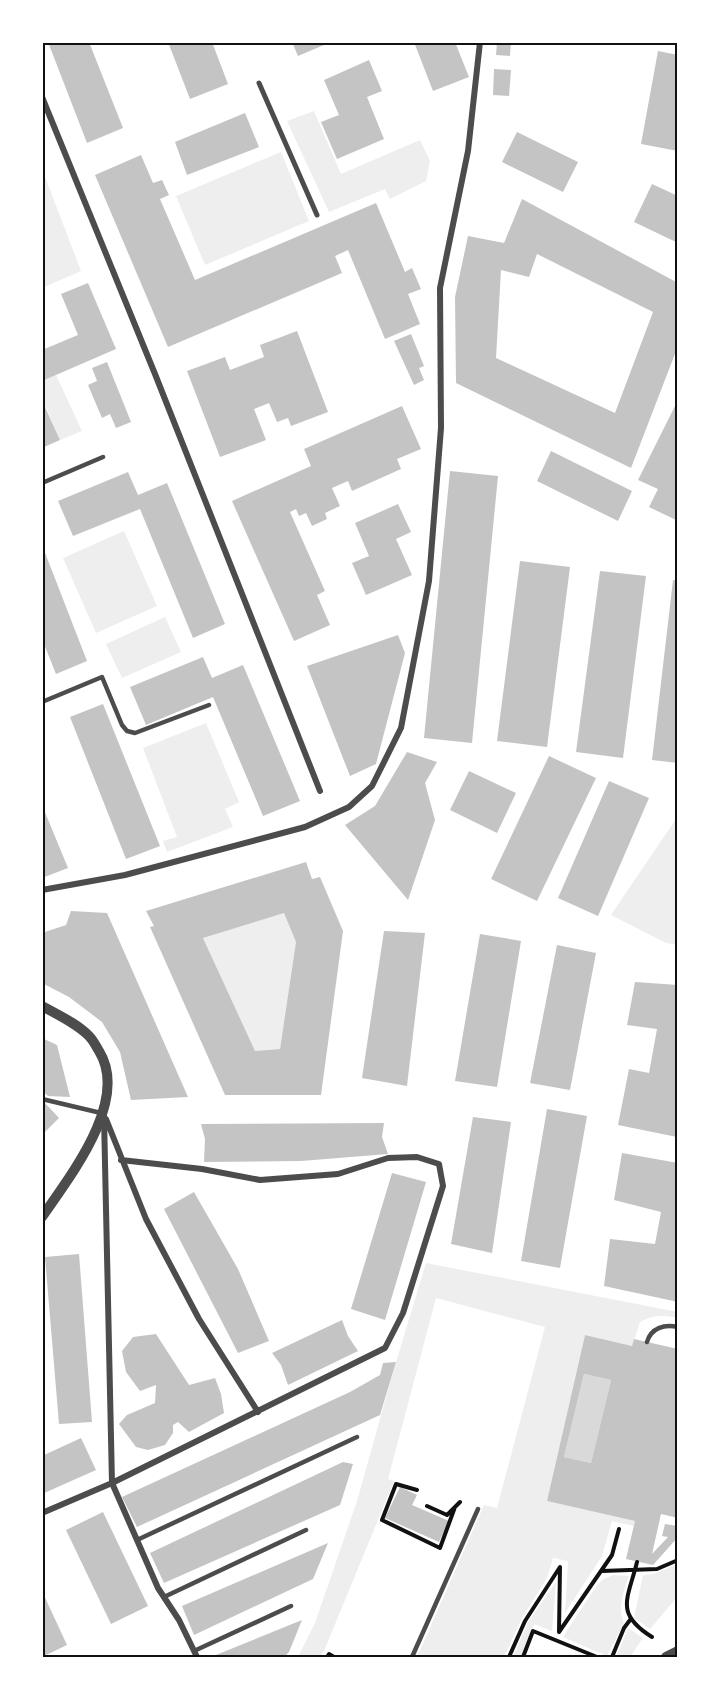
<svg xmlns="http://www.w3.org/2000/svg" width="720" height="1699" font-family="Cabin,sans-serif">
<rect width="100%" height="100%" fill="#fff"/>
<path fill="#eee" d="M314 111 341 174 420 140 430 161 426 181 390 199 385 189 329 212 287 121Z
M281 152 309 221 205 265 176 196Z
M44 174 81 271 42 288V175Z
M56 375 82 431 60 440 46 407 42 408V381Z
M124 531 157 606 96 633 63 558Z
M165 617 181 652 122 678 106 644Z
M206 723 239 802 225 809 233 827 167 852 163 841 177 837 143 748Z
M678 816V945L666 943 611 915Z
M284 913 296 942 280 1049 255 1051 203 938Z
M426 1263 678 1312V1318C663 1315 653 1315 640 1322L632 1346 585 1335 547 1501 635 1521 634 1526 612 1521 602 1556 565 1613 568 1561 553 1558 547 1578 522 1618 504 1657H417L484 1505 497 1508 545 1327 436 1298 388 1479 394 1481 324 1651 320 1657H298L315 1623 357 1501 396 1362Z
M678 1564V1596L650 1629 634 1618 643 1575 653 1574Z
M613 1575 629 1576C624 1591 617 1608 624 1623L607 1656 563 1637 597 1585 602 1580Z
M556 1582 552 1631 534 1624 521 1657H513L528 1622Z
M628 1628 643 1638 630 1657H616Z"/>
<path fill="#d9d9d9" d="M584 1374 611 1380 591 1463 564 1457Z"/>
<path fill="#c4c4c4" fill-rule="evenodd" d="M48 42H89L123 128 87 143Z
M168 42H212L228 84 190 99Z
M292 42H331L298 56Z
M414 42H455L469 77 433 91Z
M497 42H511L510 56 496 55Z
M658 51 678 55V151L641 144Z
M369 60 382 91 367 97 384 139 337 159 321 122 339 115 324 80Z
M494 69 511 70 509 96 493 95Z
M245 113 259 147 187 175 175 142Z
M517 132 578 162 563 192 502 162Z
M141 155 153 183 162 180 169 195 160 199 195 280 376 203 405 272 412 268 421 289 408 294 420 324 385 339 348 250 335 256 342 273 168 347 95 175Z
M652 184 678 196V243L634 222Z
M522 199 678 283V346L631 468 456 383 455 297 468 236 504 243ZM537 254 653 312 615 413 496 358 501 270 529 277Z
M88 283 116 349 42 381V350L78 335 61 294Z
M297 331 328 412 291 426 288 418 277 422 269 403 254 409 266 440 220 457 187 371 225 357 230 370 264 357 260 345Z
M411 334 424 366 419 368 424 380 414 385 394 341Z
M107 362 131 422 116 428 110 414 102 418 88 385 97 381 92 368Z
M678 400V521L649 507 658 489 638 480Z
M402 406 421 449 397 459 401 469 352 491 348 481 332 488 340 506 325 513 327 519 312 526 306 513 299 516 296 509 290 512 325 591 317 595 330 625 294 641 232 501 311 466 304 449Z
M45 407 60 440 42 448V408Z
M551 451 632 491 618 521 537 481Z
M450 471 498 476 472 743 424 738Z
M128 472 138 495 167 483 225 624 193 638 140 509 73 536 58 501Z
M398 504 411 532 396 539 412 575 366 595 352 563 369 556 355 523Z
M42 545 87 661 56 674 42 639Z
M520 561 570 567 547 747 497 741Z
M600 571 646 576 623 758 576 752Z
M673 580 678 581V763L652 760Z
M398 635 405 653 376 764 350 776 307 666Z
M203 657 212 678 243 665 300 801 263 816 213 697 146 725 130 687Z
M103 704 160 846 126 859 70 717Z
M407 752 437 762 425 783 435 820 408 900 345 825 375 806Z
M549 756 596 778 537 901 491 879Z
M469 771 516 793 497 833 450 810Z
M609 781 649 798 598 916 558 898Z
M42 805 68 868 42 878Z
M306 862 312 879 320 877 343 931 321 1095H225L150 927 154 926 146 911ZM284 913 296 942 280 1049 255 1051 203 938Z
M71 911 107 913 188 1097 131 1100 120 1052 102 1022 69 997 42 983V933L66 925Z
M384 931 425 933 407 1086 362 1078Z
M480 934 521 941 497 1087 455 1081Z
M557 945 596 953 570 1090 530 1083Z
M635 982 678 985 677 1137 618 1125 629 1069 649 1073 657 1029 627 1025Z
M42 1038 57 1045 70 1097 48 1096 42 1091Z
M45 1103 59 1118 42 1135V1106Z
M547 1109 587 1116 560 1268 521 1261Z
M473 1117 511 1122 492 1253 451 1244Z
M384 1123 382 1137 388 1154 301 1161 204 1162 205 1139 201 1124Z
M622 1153 678 1163V1302L604 1286 610 1239 655 1244 661 1212 614 1200Z
M392 1173 426 1182 385 1320 351 1309Z
M194 1192 238 1269 269 1341 238 1353 164 1209Z
M79 1254 92 1422 59 1424 45 1257Z
M342 1320 348 1336 358 1351 288 1385 281 1365 272 1353Z
M156 1334 189 1385 215 1378 221 1394 224 1413 189 1432 178 1422 173 1425V1433L165 1445 148 1450 136 1447 119 1424 127 1415 155 1403 156 1385 140 1391 126 1372 122 1351 133 1337Z
M585 1335 632 1346 634 1339 678 1349V1518L661 1514 652 1554 668 1537 662 1536 665 1524 678 1526V1537L653 1565 626 1559 635 1521 547 1501ZM584 1374 611 1380 591 1463 564 1457Z
M396 1362 380 1415 137 1527 122 1497 350 1392 380 1375 383 1363Z
M81 1438 96 1470 42 1494V1456Z
M343 1462 353 1464 340 1505 164 1583 150 1553Z
M400 1487 417 1495 412 1505 449 1521 439 1542 385 1518Z
M103 1512 148 1606 111 1624 66 1530Z
M328 1543 313 1579 194 1635 182 1606Z
M42 1591 67 1645 42 1657Z
M302 1620 289 1652 284 1657H211Z"/>
<g fill="none" stroke-linecap="round" stroke-linejoin="round">
<path stroke="#111" stroke-width="4" d="M417 1490 396 1484 382 1520 440 1548 455 1507
M427 1506 447 1515 460 1502
M637 1562C628 1599 614 1613 652 1637
M602 1571 657 1569 678 1560
M327 1657 329 1654 334 1657
M509 1657 525 1621 560 1567 559 1632 612 1555 619 1529
M523 1657 533 1631 597 1657
M612 1657 624 1628 630 1620"/>
<path stroke="#4c4c4c" stroke-width="4.5" d="M42 483 103 457
M42 702 102 677 122 725 127 731 135 733 209 705
M42 1099 101 1113
M647 1342C651 1328 664 1324 678 1327
M137 1540 357 1437
M164 1597 306 1530
M194 1651 291 1606
M412 1657 478 1509"/>
<path stroke="#4c4c4c" stroke-width="5" d="M259 83 317 215"/>
<path stroke="#4c4c4c" stroke-width="6" d="M42 97 155 374 320 791
M42 890 125 875 305 827 349 807 372 786 401 728 429 581 441 428 440 288 468 151 480 42
M104 1117 112 1483 158 1588 179 1620 197 1657
M106 1119 146 1219 199 1319 258 1412
M42 1513 112 1483 385 1348 403 1313 443 1186 439 1164 417 1157 388 1158 338 1174 260 1180 202 1169 121 1160"/>
<path stroke="#4c4c4c" stroke-width="10" d="M42 1006C58 1015 76 1023 89 1036 93 1040 96 1046 99 1051 130 1101 70 1176 42 1217
M666 1657 678 1651"/>
</g>
<rect width="720" height="1699" fill="none" stroke="#ffffff" stroke-width="87"/>
<rect x="44" y="44" width="632" height="1612" fill="none" stroke="#111" stroke-width="2"/>
</svg>
